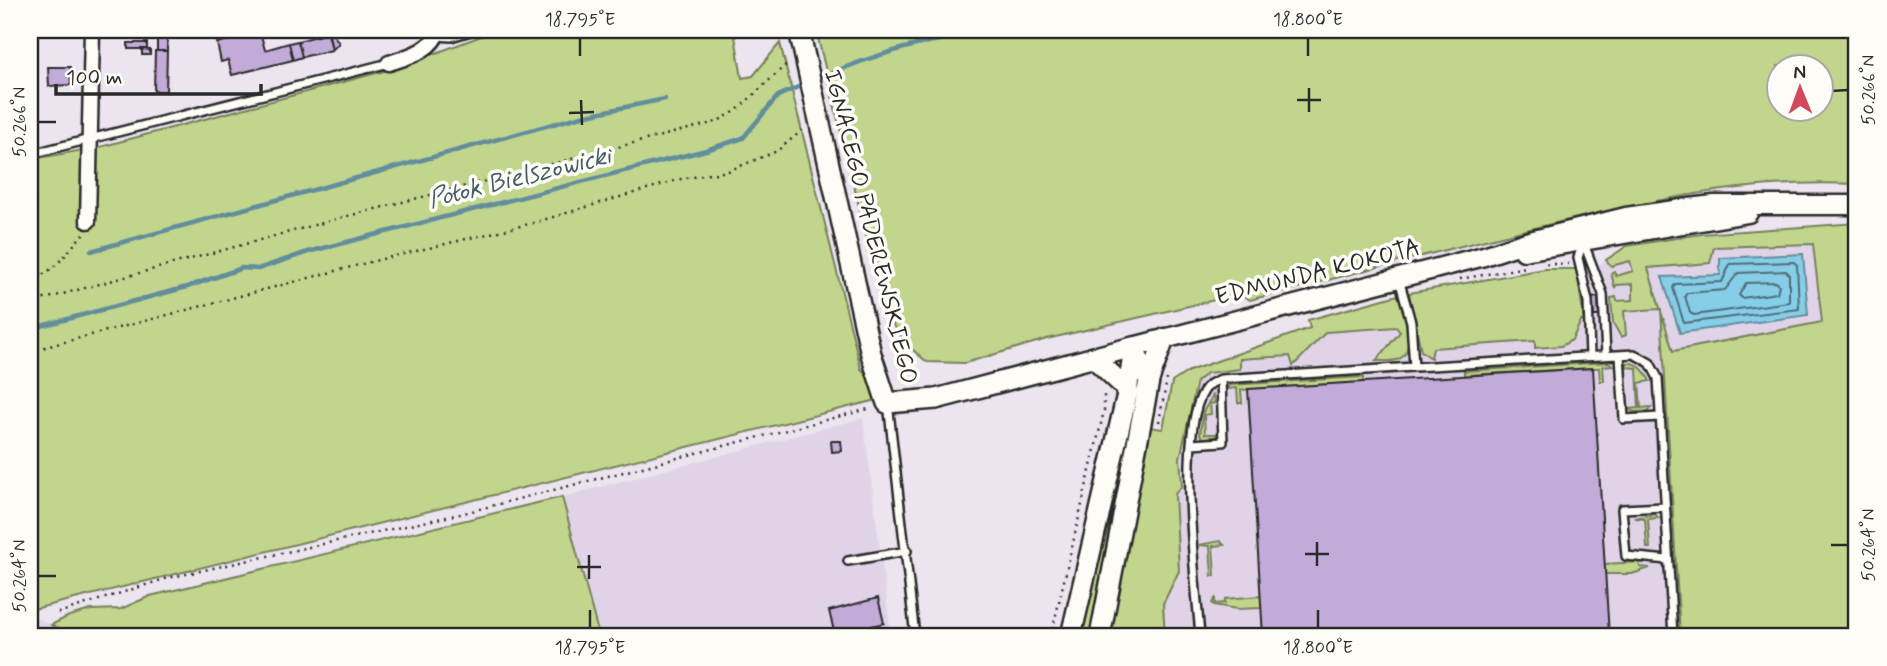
<svg xmlns="http://www.w3.org/2000/svg" width="1887" height="666" font-family="Mynerve,sans-serif">
<rect width="100%" height="100%" fill="#ece4ee"/>
<filter id="ink" filterUnits="userSpaceOnUse"><feTurbulence type="fractalNoise" baseFrequency=".0143" numOctaves="2"/><feDisplacementMap in="SourceGraphic" scale="14" xChannelSelector="R" yChannelSelector="G"/><feConvolveMatrix kernelMatrix="1 2 1 2 8 2 1 2 1" color-interpolation-filters="sRGB"/></filter>
<g filter="url(#ink)">
<path fill="#e0d3e8" d="M30 138 40 269 30 271Z
M1857 223V636H1149L1189 371 1310 328 1308 320 1398 295 1545 269 1567 271 1597 266 1627 246 1701 234Z
M863 418 891 635 599 636 562 497Z
M30 615 74 636H30Z"/>
<path fill="#c1d68c" stroke="#76805c" stroke-width="2" fill-rule="evenodd" d="M497 30H734L742 78 753 76 780 43 861 369 889 397 30 610V271L40 269 33 159 100 147 399 67Z
M816 30H1857V184C1743 178 1633 204 1522 231 1431 253 1340 277 1250 300L1240 294 1047 339 965 363 927 362 905 343 885 313ZM1778 66H1820V108H1778Z
M1857 223V636H1680L1661 309 1624 311 1626 335 1621 337 1613 323 1611 298 1616 297 1617 301 1633 300V284L1616 285 1615 289 1611 273 1614 271 1616 276 1633 271 1630 261 1611 266 1606 260 1627 246 1701 234ZM1813 244 1822 322 1673 351 1648 268 1710 263 1714 247Z
M1545 269H1577L1584 322 1581 321 1572 340 1561 346 1535 348V341L1433 348 1431 358 1421 351 1409 293Z
M1398 295C1403 309 1418 350 1399 359 1393 362 1383 361 1376 361L1400 332 1396 327 1326 332 1293 366 1290 356 1240 359V369L1207 373 1197 381 1180 458 1182 486 1175 494 1179 571 1163 604 1165 636H1108L1149 427 1163 429 1172 382 1189 371 1310 328 1308 320Z
M1608 362 1613 365 1603 366 1604 381H1600L1599 368H1592L1464 375V371Z
M1627 363C1639 362 1645 372 1650 381L1639 383 1641 408 1651 407 1648 411 1634 412 1629 409 1639 408 1637 368 1627 367Z
M1363 377V382L1241 390 1242 403H1238L1237 388 1227 389 1229 385Z
M1213 395 1215 403 1210 404 1211 414 1204 415 1205 434H1216V437L1203 438 1200 434 1203 412Z
M1129 422 1133 423 1092 636H1079Z
M562 497 599 636H74L51 625 69 616 91 610 121 609 150 596Z
M1654 514 1659 518 1648 519 1650 548H1647L1645 519 1635 518Z
M1220 541 1224 545 1213 546 1215 576H1212L1210 546 1199 545Z
M1639 562 1640 567 1650 568 1632 574H1605V564Z
M1261 596V608L1237 609 1214 605 1212 603 1215 599V604L1225 603V599Z"/>
<path fill="#86cee8" stroke="#628d9c" stroke-width="2" d="M1803 254 1808 315 1680 333 1662 277 1720 275V258Z"/>
<g fill="none" stroke-linecap="round" stroke-linejoin="round">
<path stroke="#4f6c77" stroke-width="2" d="M1794 262 1797 265 1799 309 1684 323 1673 288 1675 284 1722 282 1730 264Z
M1786 271 1789 274V302L1694 315 1690 313 1685 296 1687 293 1725 290 1738 273Z
M1776 282 1779 285 1777 293 1742 298 1739 295 1746 283Z"/>
<path stroke="#628d9c" stroke-width="4.5" d="M815 80C873 54 936 37 999 30
M91 251 582 116 665 99
M30 329 187 287 242 268 258 269 308 252 706 150 743 138 778 96 807 83"/>
</g>
<path fill="#c3abd9" stroke="#2b2b2b" stroke-width="2" d="M152 30H167V51H157V33H152Z
M260 32 265 50 289 43 293 60 232 75 228 60 221 62 217 43Z
M328 33 332 50 302 57 298 41Z
M333 34 339 43 332 50 329 35Z
M298 41 302 57 293 60 289 43Z
M128 43H147V49H128Z
M142 49 150 50V55H142Z
M155 51H167L166 91H154Z
M48 67H70L71 85 49 86Z
M1598 297 1599 316H1594L1592 298Z
M1593 368 1609 636H1263L1248 389Z
M831 441H841L842 451 832 452Z
M878 598 884 623 835 635 829 611Z"/>
<g fill="none" stroke-linecap="round" stroke-linejoin="round">
<g stroke="#2b2b2b" stroke-width="12">
<path id="service" d="M437 36 451 37 474 30
M35 153 389 63
M1583 241 1603 294 1606 355
M1583 242 1578 258 1588 301 1590 356
M1399 279 1411 322 1414 367 1634 354 1650 363 1658 378 1673 636
M1620 355 1624 419 1661 417
M888 403 915 636
M1191 444 1223 442 1221 379
M1664 507 1622 509 1626 556 1668 560
M848 561 907 551
M1200 636C1196 584 1177 431 1204 391 1208 384 1214 382 1221 379L1414 367"/>
</g>
<g stroke="#2b2b2b" stroke-width="19">
<path id="minor" d="M389 63C407 57 433 51 438 30
M88 221 92 30"/>
</g>
<g stroke="#2b2b2b" stroke-width="23">
<path id="tertiary" d="M1524 251 1748 213
M1149 381 1165 338
M1128 390 1133 347 1484 256 1526 242 1626 217 1689 208 1714 205H1857"/>
</g>
<g stroke="#2b2b2b" stroke-width="24">
<path id="secondary" d="M799 30 871 354 887 403 936 399 1133 347 1149 381 1100 636
M1071 636 1128 390 1093 357"/>
</g>
<path stroke="#2b2b2b" stroke-width="2.5" stroke-dasharray="2 5" stroke-linecap="butt" d="M1546 264H1571
M1460 279 1526 267
M30 280C57 271 65 254 84 233
M30 303 344 217 716 122 736 111 789 62
M30 351 370 262 533 223 681 179 728 171 777 151 804 129
M1159 422 1167 379
M58 613 168 578 460 514 872 408
M1051 636 1104 411V391"/>
<use href="#service" stroke="#fdfcf7" stroke-width="7"/>
<use href="#minor" stroke="#fdfcf7" stroke-width="14"/>
<use href="#tertiary" stroke="#fdfcf7" stroke-width="18"/>
<use href="#secondary" stroke="#fdfcf7" stroke-width="19"/>
<g stroke="#2b2b2b" stroke-width="7">
<path id="rail" d="M30 628 47 636"/>
</g>
<use href="#rail" stroke="#fdfcf7" stroke-width="4.5" stroke-dasharray="13" stroke-linecap="butt"/>
</g>
</g>
<path fill="none" stroke="#2b2b2b" stroke-width="2.5" d="M580 38V56M1308 38V56M1309 88V112M1831 91 1848 90M581 100 582 125M1297 100H1321M569 113 594 112M38 122H56M1317 542V566M1831 545H1848M1305 554H1329M589 555V579M577 567H601M38 576H56M590 610V628M1318 610V628"/>
<g text-anchor="middle" dominant-baseline="central" stroke-width="7" stroke-linejoin="round" paint-order="stroke">
<g font-size="24" fill="#2b2b2b" stroke="#fdfcf7">
<text transform="translate(870 227) rotate(76)">IGNACEGO PADEREWSKIEGO</text>
<text transform="translate(1318 273) rotate(-14)">EDMUNDA KOKOTA</text>
</g>
<g font-size="26" font-style="italic" fill="#465c64" stroke="#fdfcf7">
<text transform="translate(520 178) rotate(-14)">Potok Bielszowicki</text>
</g>
</g>
<rect width="1887" height="666" fill="none" stroke="#fdfcf7" stroke-width="77"/>
<g transform="translate(1800 88) rotate(359)"><circle r="33" fill="#fdfcf7" stroke="#a9a8a5" stroke-width="2"/>
<path d="M0-5L12 26L0 18L-12 26Z" fill="#d1495b"/>
<text y="-10" font-size="19" font-weight="bold" text-anchor="middle" fill="#2b2b2b">N</text>
</g>
<path d="M56 84v10h205v-10" fill="none" stroke="#2b2b2b" stroke-width="3.5"/>
<text x="66" y="84" font-size="21" fill="#2b2b2b" stroke="#fdfcf7" stroke-width="5" paint-order="stroke">100 m</text>
<rect x="38" y="38" width="1810" height="590" fill="none" stroke="#2b2b2b" stroke-width="2.5"/>
<g font-size="18" text-anchor="middle" fill="#2b2b2b">
<text x="580" y="25">18.795°E</text>
<text x="1308" y="25">18.800°E</text>
<text transform="translate(1868 90) rotate(-90)" y="6">50.266°N</text>
<text transform="translate(19 122) rotate(-90)" y="6">50.266°N</text>
<text transform="translate(1868 545) rotate(-90)" y="6">50.264°N</text>
<text transform="translate(19 576) rotate(-90)" y="6">50.264°N</text>
<text x="590" y="653">18.795°E</text>
<text x="1318" y="653">18.800°E</text>
</g>
</svg>
